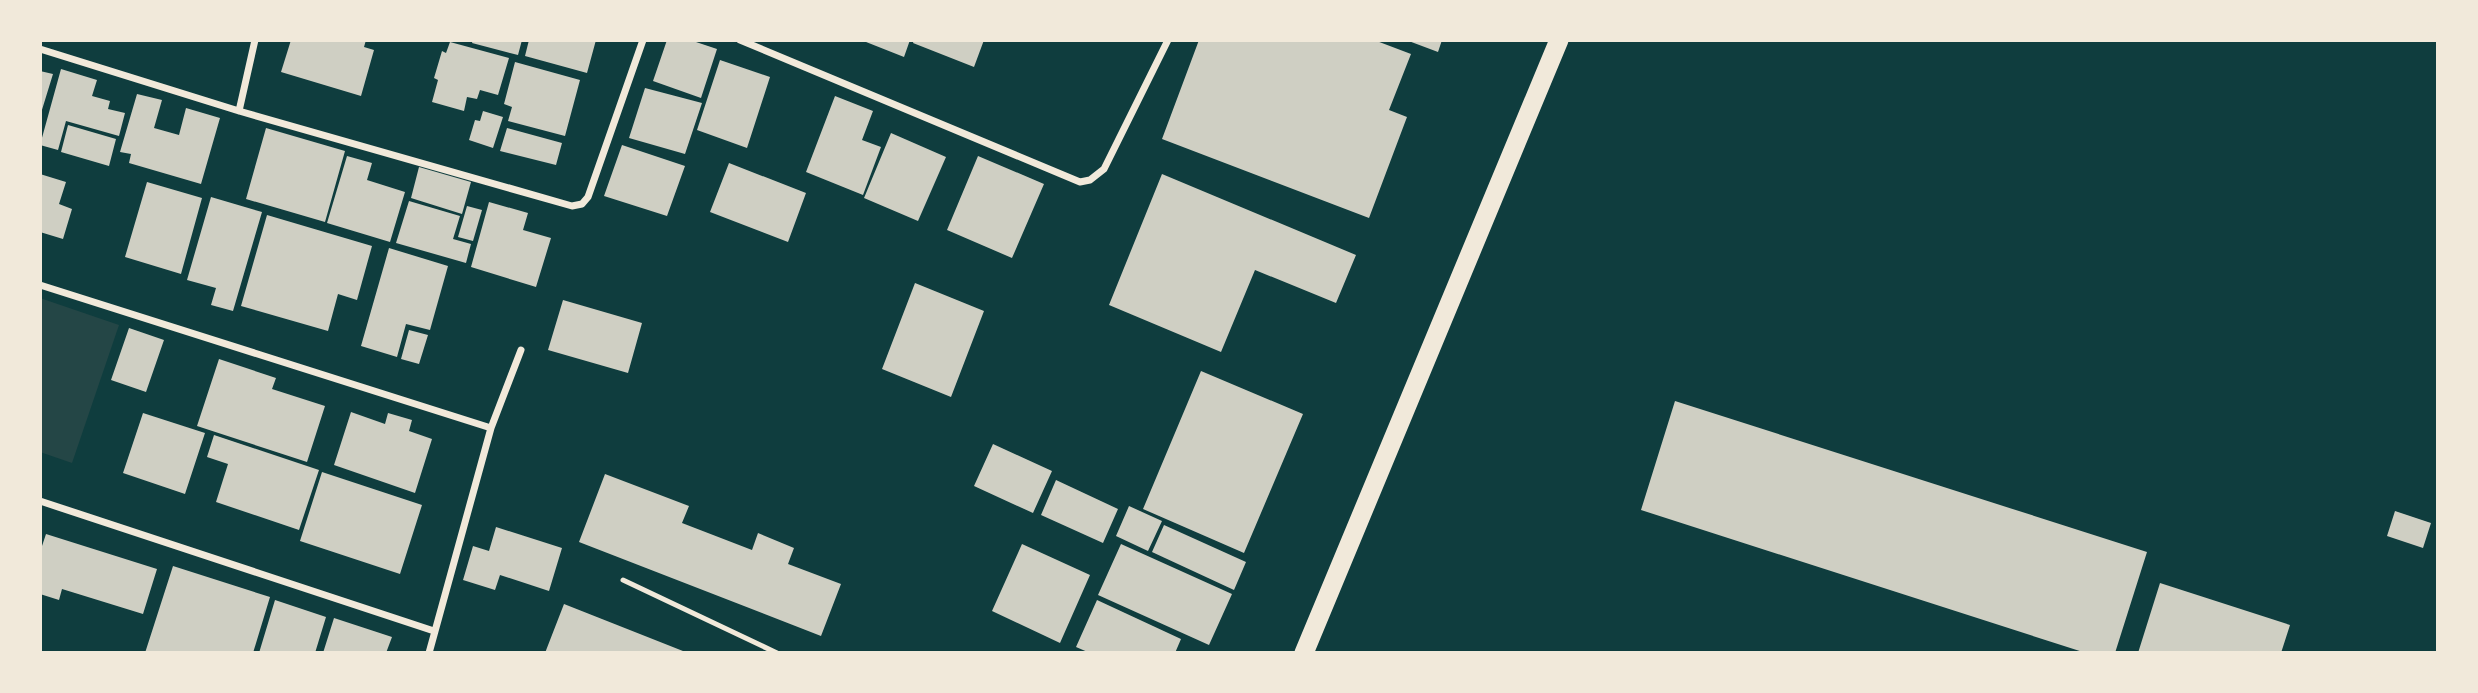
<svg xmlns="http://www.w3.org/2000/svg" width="2478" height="693" font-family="Raleway,sans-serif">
<rect width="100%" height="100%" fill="#0f3d3e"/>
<path fill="#244646" d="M40 298 119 325 72 463 40 452Z"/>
<path fill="#cfcfc3" d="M291 40H366L364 47 374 50 361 96 281 72Z
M473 40H522L518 55 472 43Z
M529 40H596L587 73 525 56Z
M667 40H690L717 49 701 98 653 81Z
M861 40H910L904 57Z
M914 40H984L974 67 913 43Z
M1199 40H1374L1411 54 1389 110 1407 117 1369 218 1162 139Z
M1406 40H1442L1438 52Z
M450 42 509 58 498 95 480 90 477 99 467 97 464 111 432 102 438 80 434 78 442 51 446 53Z
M720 60 770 77 747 148 697 130Z
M515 62 580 80 565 136 508 121 512 107 504 104Z
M61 69 97 80 92 96 110 101 108 109 125 113 119 136 66 121 58 150 40 145Z
M40 71 53 74 41 113H40Z
M645 88 702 103 685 154 629 138Z
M137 94 162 100 154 128 179 135 186 108 220 118 201 184 129 163 131 154 120 152Z
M835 96 873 111 862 140 881 147 863 195 806 172Z
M483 111 503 117 493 148 469 140 475 120 480 121Z
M68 125 116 139 109 166 61 152Z
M266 128 345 151 325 222 246 199Z
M507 128 562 143 556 165 500 151Z
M891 133 946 157 918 221 864 198Z
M622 145 685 166 667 216 604 196Z
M347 156 372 163 367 180 405 192 390 242 327 223Z
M978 156 1044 184 1012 258 947 230Z
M729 163 806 193 788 242 710 212Z
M419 167 471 182 462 214 411 198Z
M40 174 66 182 59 204 72 209 63 239 40 232Z
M1162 174 1356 255 1336 303 1255 270 1221 352 1109 305Z
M147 182 202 198 181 274 125 257Z
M211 197 262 212 233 311 211 305 216 288 187 280Z
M409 201 460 216 453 239 471 244 466 263 396 243Z
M489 202 528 213 523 230 551 238 536 287 471 267Z
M467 206 482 210 473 241 458 237Z
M267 215 372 246 357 300 338 294 328 331 241 306Z
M389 248 448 266 430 330 406 324 397 357 361 346Z
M915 283 984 311 951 397 882 369Z
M563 300 642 323 628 373 548 350Z
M129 328 164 340 146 392 111 380Z
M409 330 428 335 419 364 401 359Z
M219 359 276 378 272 389 325 406 307 462 197 426Z
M1201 371 1303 414 1244 553 1143 509Z
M1675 401 2147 552 2115 653H2086L1641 510Z
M351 412 385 424 388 413 412 420 409 431 432 439 415 493 334 465Z
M143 413 205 433 185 494 123 473Z
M214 435 319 470 299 530 216 502 228 464 207 457Z
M993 444 1052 471 1033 513 974 486Z
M322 472 422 505 400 574 300 541Z
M605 474 689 506 682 523 752 550 758 533 794 548 788 564 841 584 821 636 579 542Z
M1056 480 1118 509 1103 543 1041 515Z
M1129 506 1162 521 1148 551 1116 536Z
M2395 511 2431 523 2423 548 2387 536Z
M1164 525 1246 562 1234 590 1152 552Z
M496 527 562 548 549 591 500 575 495 590 463 580 473 546 489 551Z
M46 534 157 569 143 614 62 589 59 600 40 594V552Z
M1022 544 1090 575 1060 643 992 611Z
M1121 544 1232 594 1209 645 1098 595Z
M173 566 270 597 253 653H145Z
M2160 583 2290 625 2281 653H2138Z
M275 600 326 617 315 653H259Z
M1097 600 1181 639 1175 653H1090L1076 647Z
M564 604 688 653H545Z
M334 618 392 637 386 653H323Z"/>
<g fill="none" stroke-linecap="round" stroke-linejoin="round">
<path stroke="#f1e9da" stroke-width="5" d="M623 580 777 653"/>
<path stroke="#f1e9da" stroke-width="7" d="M740 40 1080 182 1090 180 1104 169 1168 40
M40 49 239 111 572 206 582 204 588 197 643 40
M239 111 255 40
M40 285 491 428
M40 501 434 631
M429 653 491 428 521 350"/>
<path stroke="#f1e9da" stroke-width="19" d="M1304 653 1559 40"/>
</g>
<rect width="2478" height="693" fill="none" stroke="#f1e9da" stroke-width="84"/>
</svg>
